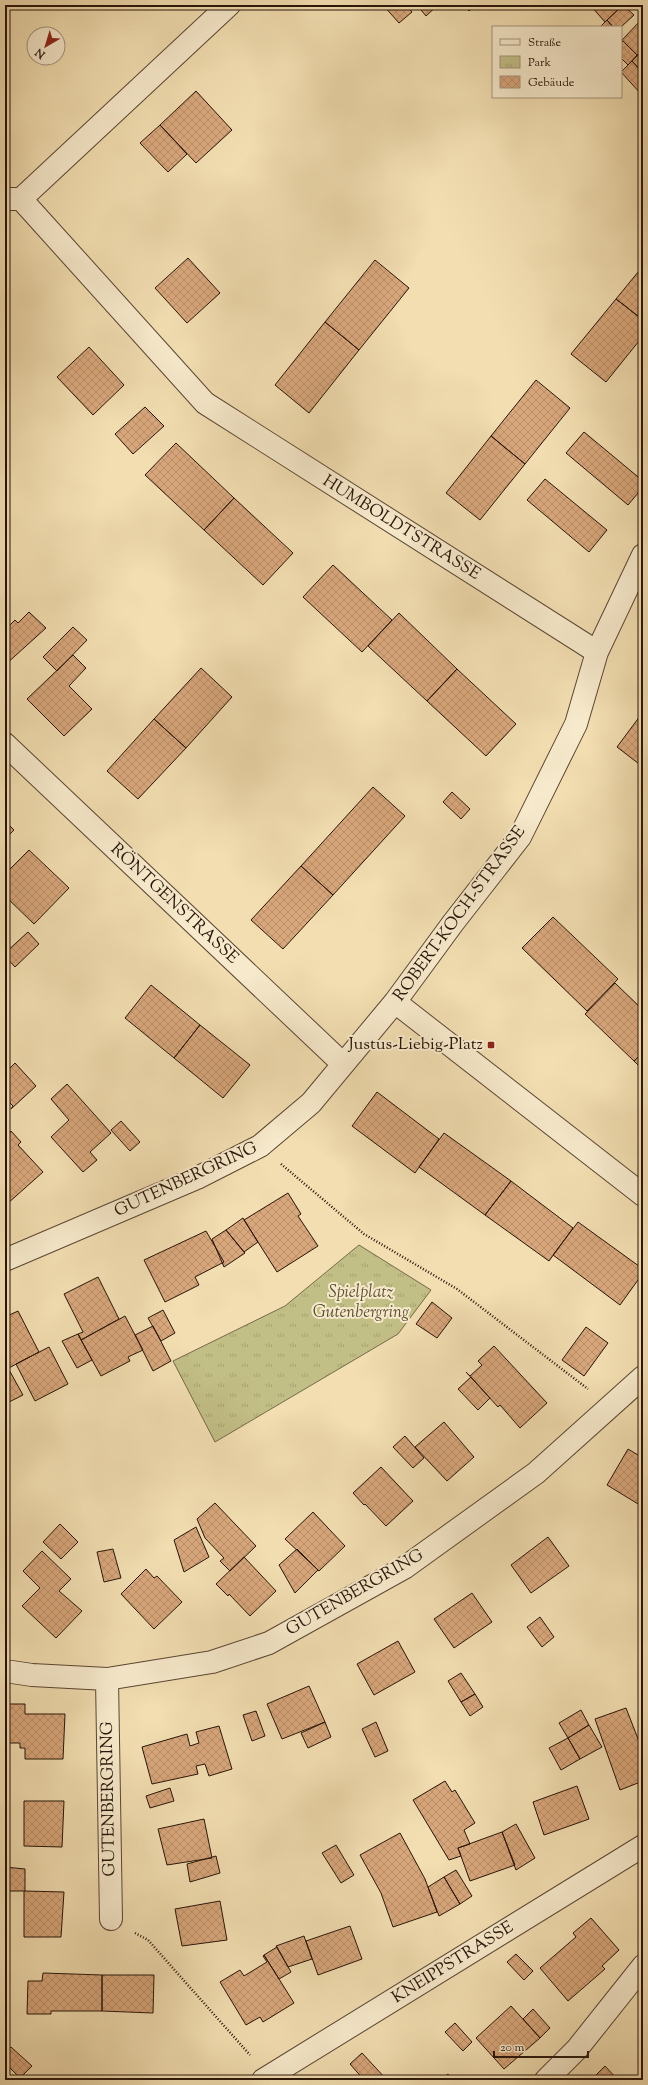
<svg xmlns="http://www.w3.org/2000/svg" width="648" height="2085" font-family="'Sorts Mill Goudy',serif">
<defs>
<pattern id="park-tufts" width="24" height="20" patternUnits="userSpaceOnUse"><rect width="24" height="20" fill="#c2bf86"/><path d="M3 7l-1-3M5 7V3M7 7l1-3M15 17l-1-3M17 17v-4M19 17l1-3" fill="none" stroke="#a7a372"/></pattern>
<pattern id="building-cross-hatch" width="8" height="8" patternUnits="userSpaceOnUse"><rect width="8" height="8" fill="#d8a77b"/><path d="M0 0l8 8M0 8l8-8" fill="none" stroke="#b98f69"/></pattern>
</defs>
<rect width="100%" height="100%" fill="#f2deb1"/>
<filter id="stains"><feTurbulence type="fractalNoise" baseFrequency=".005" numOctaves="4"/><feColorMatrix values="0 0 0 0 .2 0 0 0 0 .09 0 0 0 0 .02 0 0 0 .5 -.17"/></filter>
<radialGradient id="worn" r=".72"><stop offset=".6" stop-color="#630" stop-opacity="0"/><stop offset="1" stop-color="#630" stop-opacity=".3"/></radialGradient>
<path fill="url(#park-tufts)" stroke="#746a48" d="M359 1245 431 1290 398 1334 215 1442 173 1361 285 1306Z"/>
<path fill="url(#building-cross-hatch)" stroke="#271409" d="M383 5H406L412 12 399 23Z
M417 5H438L426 16Z
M463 5H476L469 11Z
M590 5H623L605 22Z
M623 5 634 15 621 27H613L607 20Z
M643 18V50L637 55 622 40Z
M607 20 613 27H600Z
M623 41 637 55 628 65 621 58V43Z
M643 50V73L632 61Z
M632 61 643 73V93L641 94 621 72Z
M196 91 232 130 196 163 160 125Z
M160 125 187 154 168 172 140 143Z
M188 258 220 293 187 323 155 288Z
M375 260 409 288 359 350 325 322Z
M643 266V320L616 299Z
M616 299 643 320V336L606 382 571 354Z
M325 322 359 350 309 413 275 385Z
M89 347 124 385 93 415 57 377Z
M536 380 570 408 525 464 491 436Z
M145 407 164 426 133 454 115 434Z
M584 432 643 481V487L628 505 566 453Z
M491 436 525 464 480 520 446 493Z
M176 443 234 498 204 530 145 475Z
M545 479 607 530 589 552 527 500Z
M234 498 293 553 263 585 204 530Z
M333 565 392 620 362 652 303 597Z
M29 612 46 628 5 665V620L10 625 15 620 18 623Z
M399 613 457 669 427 701 368 646Z
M73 627 87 640 57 671 43 657Z
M73 655 86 668 69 686 92 709 64 736 27 699Z
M201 668 232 697 186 748 154 719Z
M457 669 516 724 486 756 427 701Z
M643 712V767L617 747Z
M154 719 186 748 138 799 107 771Z
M373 787 405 816 333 895 301 866Z
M452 792 470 809 461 819 443 802Z
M5 821 14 830 5 839Z
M29 850 69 888 34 924 5 896V864L10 869Z
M301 866 333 895 283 949 251 920Z
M553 917 618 979 587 1011 522 948Z
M28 932 39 944 15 967 5 956V953Z
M615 983 643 1010V1052L634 1061 585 1014Z
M151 985 200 1025 174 1058 125 1018Z
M200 1025 250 1065 223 1098 174 1058Z
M643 1052V1070L634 1061Z
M15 1063 36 1086 11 1109 13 1106 5 1098V1073Z
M67 1084 111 1133 90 1152 97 1160 83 1172 51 1137 69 1120 51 1099Z
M377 1092 439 1139 415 1173 352 1126Z
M121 1121 140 1142 130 1151 111 1130Z
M11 1131 21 1142 18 1145 43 1172 7 1204 5 1201V1132L8 1135Z
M444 1133 511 1181 485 1215 419 1167Z
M511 1181 573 1228 549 1261 485 1215Z
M288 1193 301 1214 298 1216 318 1246 277 1272 244 1220Z
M243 1218 258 1242 244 1252 226 1230Z
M578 1222 643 1269V1273L620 1305 553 1255Z
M226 1230 245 1253 224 1267 212 1239Z
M206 1231 224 1262 195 1277 199 1285 165 1302 144 1260Z
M98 1277 119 1319 81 1340 78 1334 83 1332 64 1294Z
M432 1302 452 1318 437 1338 416 1324Z
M163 1310 175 1333 161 1341 148 1318Z
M18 1311 39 1352 5 1370V1317Z
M125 1316 143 1350 128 1357 130 1361 101 1376 81 1340Z
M153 1326 171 1361 153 1371 135 1335Z
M586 1327 608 1343 584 1376 562 1360Z
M78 1334 92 1360 77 1368 62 1341Z
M494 1346 547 1403 520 1428 500 1405 498 1407 466 1372 470 1376 482 1365 478 1361Z
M49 1347 68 1384 35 1401 16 1364Z
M8 1368 23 1395 7 1403 5 1370Z
M471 1377 490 1398 478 1410 458 1389Z
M444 1422 474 1457 447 1481 415 1447Z
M405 1436 424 1458 413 1468 393 1447Z
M628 1449 643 1458V1507L607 1485Z
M381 1467 413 1501 386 1526 365 1504 364 1505 353 1493Z
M215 1503 256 1546 230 1571 220 1561 224 1558 205 1538 197 1519Z
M313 1512 345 1546 319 1571 285 1539Z
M60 1524 78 1542 61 1559 43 1542Z
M196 1527 209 1557 184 1572 174 1540Z
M548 1537 569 1566 531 1593 511 1565Z
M113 1549 121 1578 104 1582 97 1552Z
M297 1549 318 1570 295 1593 279 1565Z
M42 1551 71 1579 59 1591 82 1611 56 1638 22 1606 40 1588 23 1571Z
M244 1557 276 1591 250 1616 229 1594 228 1596 216 1584Z
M146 1569 154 1578 157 1576 182 1602 154 1629 121 1594Z
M472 1593 492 1622 454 1648 434 1619Z
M540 1617 554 1637 542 1647 527 1627Z
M398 1641 415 1672 374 1695 357 1664Z
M461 1673 475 1694 461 1702 448 1681Z
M309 1686 325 1722 282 1739 267 1704Z
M475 1694 483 1707 470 1716 461 1702Z
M5 1704H25V1714H65L63 1759H25V1748H20V1743H5Z
M626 1708 640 1744 643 1743V1781L620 1790 595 1719Z
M581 1710 589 1725 568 1738 559 1723Z
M256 1711 265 1736 252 1741 243 1715Z
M325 1722 331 1737 308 1748 301 1733Z
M376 1722 388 1751 375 1757 362 1729Z
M589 1725 602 1747 580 1759 568 1738Z
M219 1726 232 1769 209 1776 205 1764 196 1766 198 1774 152 1784 142 1747 187 1734 190 1746 199 1743 196 1732Z
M568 1738 580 1759 561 1770 549 1748Z
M445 1781 452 1792 455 1790 475 1823 464 1830 470 1844 458 1848 461 1856 449 1860 413 1800Z
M577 1786 589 1819 544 1835 533 1802Z
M170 1788 174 1801 150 1808 146 1796Z
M24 1801H64L62 1847 24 1846Z
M204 1819 212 1858 167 1865 158 1829Z
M516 1824 535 1858 516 1870 502 1832Z
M502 1832 515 1865 470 1881 458 1848Z
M400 1833 425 1879 437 1912 393 1927 381 1893 360 1855Z
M336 1845 354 1875 341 1883 322 1853Z
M216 1856 220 1873 190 1882 187 1864Z
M5 1867 25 1869V1891H5Z
M456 1870 472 1896 460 1904 444 1877Z
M444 1877 460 1904 439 1916 428 1887Z
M24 1891 64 1892 61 1937H24Z
M220 1901 227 1940 182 1946 175 1909Z
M591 1918 619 1950 602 1966 605 1969 568 2001 540 1968 576 1937 573 1933Z
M350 1926 362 1959 318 1975 306 1941Z
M304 1936 312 1959 288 1967 276 1946Z
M277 1947 291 1972 279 1979 264 1955Z
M516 1954 533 1971 524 1980 507 1962Z
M264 1955 294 2003 263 2022 260 2017 246 2025 220 1982 240 1970 244 1976 267 1962 263 1956Z
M43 1973 102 1975V2011H51V2014H27L28 1981H42Z
M102 1975H154L153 2013 102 2011Z
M511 2006 540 2038 504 2069 476 2038Z
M533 2009 550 2028 540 2038 523 2019Z
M455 2023 472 2042 463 2051 445 2032Z
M11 2047 32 2066 20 2078 5 2063V2053Z
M362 2053 387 2080H364L350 2064Z
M605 2066 618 2080H591Z
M448 2074 453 2080H441Z"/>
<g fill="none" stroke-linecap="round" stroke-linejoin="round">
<g stroke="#5a4633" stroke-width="24">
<path id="minor" d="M5 199H21L205 403 597 652
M21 199 229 5
M5 744 343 1064
M395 1002 643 1195
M5 1260 197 1178 260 1146 311 1103 395 1002 453 923 520 837 576 724 597 652 643 555
M5 1671 32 1675 107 1679 212 1662 269 1643 404 1568 536 1473 643 1377
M107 1679 111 1919
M263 2080 643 1846
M546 2080 577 2049 643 1966"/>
</g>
<path stroke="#271409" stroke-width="2.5" stroke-dasharray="1 2" stroke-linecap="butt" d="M281 1164 364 1234 457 1289 588 1389
M135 1933 148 1940 250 2055"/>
<use href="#minor" stroke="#f7eacc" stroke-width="22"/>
</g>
<rect fill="#8f2418" stroke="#f7eacc" stroke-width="1.5" x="487" y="1041" width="8" height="8" rx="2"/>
<g text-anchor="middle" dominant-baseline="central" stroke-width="4" stroke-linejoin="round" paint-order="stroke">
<g font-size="17" fill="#271409" stroke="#f7eacc">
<text transform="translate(401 528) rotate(32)">HUMBOLDTSTRASSE</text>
<text transform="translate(174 904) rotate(43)">RÖNTGENSTRASSE</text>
<text transform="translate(460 914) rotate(-54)">ROBERT-KOCH-STRASSE</text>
<text transform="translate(186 1180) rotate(-25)">GUTENBERGRING</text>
<text transform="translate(355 1593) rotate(-30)">GUTENBERGRING</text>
<text transform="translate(109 1799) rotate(-91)">GUTENBERGRING</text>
<text transform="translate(453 1963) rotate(-32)">KNEIPPSTRASSE</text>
</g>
<g font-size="17" fill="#271409" stroke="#f7eacc" text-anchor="end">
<text x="483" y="1045">Justus-Liebig-Platz</text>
</g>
<g font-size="17" font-style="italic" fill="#5d5035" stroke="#f7eacc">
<text x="361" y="1293">Spielplatz<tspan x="361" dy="20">Gutenbergring</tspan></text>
</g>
</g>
<rect width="648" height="2085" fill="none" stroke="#f2deb1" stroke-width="20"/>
<rect x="6" y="6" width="636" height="2073" fill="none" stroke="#271409" stroke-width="2"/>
<rect x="10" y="10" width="628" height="2065" fill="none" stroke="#271409"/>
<rect x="492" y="26" width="130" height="72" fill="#f7eacc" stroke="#a4947e"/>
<rect x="500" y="39" width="20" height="6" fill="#f7eacc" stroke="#a4947e"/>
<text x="528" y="46" font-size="12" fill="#271409">Straße</text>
<rect x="500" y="56" width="20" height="12" fill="url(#park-tufts)" stroke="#a4947e"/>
<text x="528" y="66" font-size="12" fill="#271409">Park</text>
<rect x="500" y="76" width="20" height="12" fill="url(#building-cross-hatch)" stroke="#a4947e"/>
<text x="528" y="86" font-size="12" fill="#271409">Gebäude</text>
<g transform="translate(46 46) rotate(218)"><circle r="19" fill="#f7eacc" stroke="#a4947e"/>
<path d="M0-3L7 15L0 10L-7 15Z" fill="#8f2418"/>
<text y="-6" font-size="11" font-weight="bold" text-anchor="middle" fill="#271409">N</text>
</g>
<path d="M494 2051v6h94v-6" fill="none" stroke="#271409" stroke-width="2"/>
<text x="500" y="2051" font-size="12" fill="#271409" stroke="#f7eacc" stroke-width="3" paint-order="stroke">20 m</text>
<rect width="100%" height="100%" filter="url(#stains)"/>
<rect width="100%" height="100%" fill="url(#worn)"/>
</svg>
